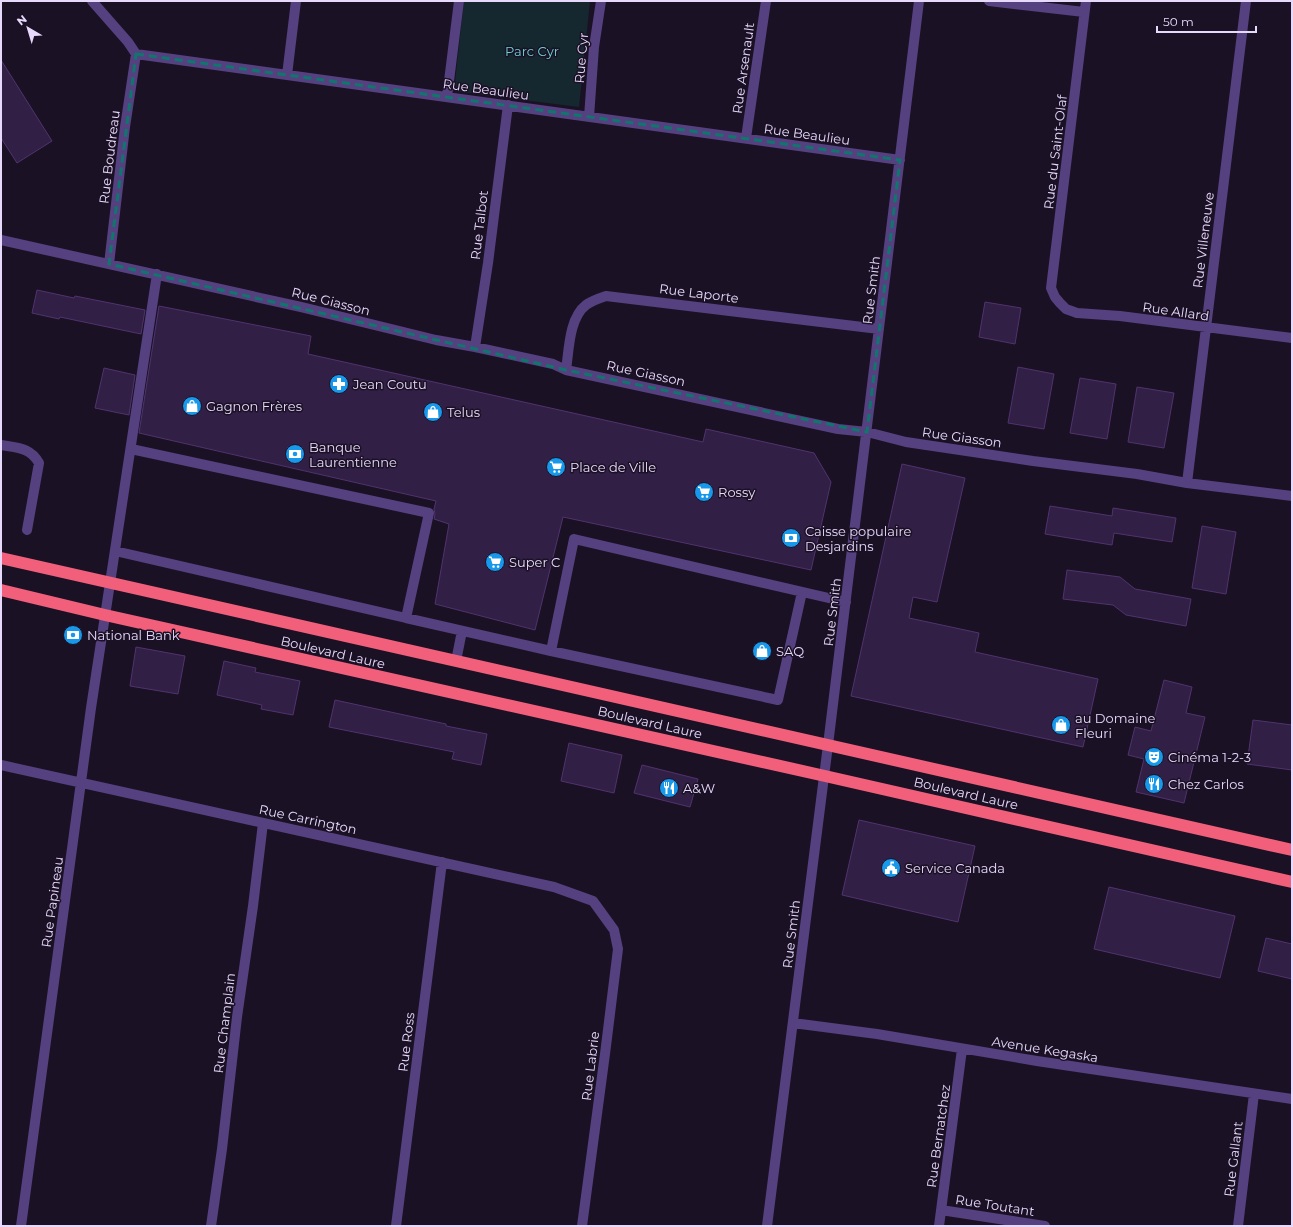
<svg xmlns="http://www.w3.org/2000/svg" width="1293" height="1227" font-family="Montserrat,sans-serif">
<rect width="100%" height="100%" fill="#1b1125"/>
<path fill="#15282f" d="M464 1H590L579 107 454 91Z"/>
<path fill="#321f45" stroke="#50336e" d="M1 60 52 141 17 163 1 138Z
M37 290 74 298 75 296 145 310 141 334 60 317 59 319 32 313Z
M985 302 1021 308 1015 344 979 337Z
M159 306 311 336 308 354 703 442 706 429 814 453 831 482 811 570 563 517 535 630 435 604 449 524 434 519 435 514 434 509 436 501 139 433Z
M1018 367 1054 374 1044 429 1008 423Z
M104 368 135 375 129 415 95 408Z
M1080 378 1116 384 1107 439 1070 433Z
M1137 387 1174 393 1164 448 1128 442Z
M902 464 965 478 937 602 913 597 909 618 979 633 975 652 1098 679 1083 747 851 696Z
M1050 506 1112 516 1113 508 1176 518 1172 542 1114 533 1112 545 1045 534Z
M1202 526 1236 532 1226 594 1192 588Z
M1067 570 1120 577 1135 589 1191 599 1186 626 1126 615 1113 605 1063 599Z
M136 647 185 656 178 694 130 686Z
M224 661 256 668 255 672 300 681 293 715 261 709 262 705 217 695Z
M1164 680 1192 687 1186 713 1205 717 1184 803 1136 792 1144 759 1128 755 1135 727 1151 731Z
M335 700 446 724V726L487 734 481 765 452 759 454 752 329 727Z
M1253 720 1292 725V770L1247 764Z
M569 743 622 755 614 793 561 781Z
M642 765 698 779 690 807 634 793Z
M859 820 975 846 958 922 842 895Z
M1109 887 1235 916 1220 978 1094 949Z
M1266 938 1292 944V979L1258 971Z"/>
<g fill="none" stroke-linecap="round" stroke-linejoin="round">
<path stroke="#554180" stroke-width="10" d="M92 1 128 42 136 54 900 160
M989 1 1084 12
M1086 1 1051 288 1055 297 1060 303 1066 309 1077 313 1120 316 1292 338
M287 75 296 1
M447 97 459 1
M589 117 594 47 601 1
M746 138 766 1
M1 240 301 307 436 340 475 347 553 364 566 370 838 429 867 432 906 442 1033 461 1137 474 1187 483 1292 496
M109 264 125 127 136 54
M475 347 488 263 508 105
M566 370C569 350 569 318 586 305 591 301 600 298 606 296L879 329
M1 445C17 448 30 447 39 463L27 530
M131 449 429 513 406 618 551 651 574 539 846 602
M1187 483 1246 1
M115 551 406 618
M551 651 778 700 802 592
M456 661 462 631
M1 765 554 887 593 901 614 930 618 949 605 1054 582 1226
M793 1023 877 1034 1037 1061 1292 1099
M941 1210 1045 1226
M21 1226 91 708 157 274
M211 1226 222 1149 237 1017 253 906 263 823
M396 1226 442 862
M767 1226 828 745 919 1
M939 1226 962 1049
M1238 1226 1254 1094"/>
<path stroke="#f15f7b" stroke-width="12" d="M1 558 1292 850
M1 590 105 615 825 776 1292 882"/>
</g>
<path fill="none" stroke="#0f766e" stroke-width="3" stroke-dasharray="8 5" stroke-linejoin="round" d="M136 54 900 160 867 432 566 370 109 264Z"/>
<defs>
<g id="pharmacy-disc" transform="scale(1)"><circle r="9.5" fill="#1798ea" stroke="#1b1125"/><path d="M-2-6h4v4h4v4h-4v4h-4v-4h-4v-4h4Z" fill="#fff"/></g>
<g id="shop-disc" transform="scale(1)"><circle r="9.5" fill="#1798ea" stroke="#1b1125"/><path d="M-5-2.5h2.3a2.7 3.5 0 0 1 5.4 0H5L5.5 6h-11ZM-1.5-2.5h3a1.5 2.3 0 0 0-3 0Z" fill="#fff"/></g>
<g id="bank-disc" transform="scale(1)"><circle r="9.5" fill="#1798ea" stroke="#1b1125"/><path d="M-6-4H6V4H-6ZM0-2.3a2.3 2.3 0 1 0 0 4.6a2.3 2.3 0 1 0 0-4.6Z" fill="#fff"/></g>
<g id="supermarket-disc" transform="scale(1)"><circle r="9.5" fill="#1798ea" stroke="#1b1125"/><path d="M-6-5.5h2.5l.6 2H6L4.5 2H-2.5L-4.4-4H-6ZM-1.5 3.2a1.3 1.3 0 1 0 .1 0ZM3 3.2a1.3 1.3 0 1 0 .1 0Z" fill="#fff"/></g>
<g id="theatre-disc" transform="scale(1)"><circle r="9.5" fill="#1798ea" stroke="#1b1125"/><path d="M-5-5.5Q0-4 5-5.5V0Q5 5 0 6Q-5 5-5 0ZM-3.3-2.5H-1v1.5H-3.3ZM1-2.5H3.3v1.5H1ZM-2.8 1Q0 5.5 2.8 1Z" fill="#fff"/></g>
<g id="restaurant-disc" transform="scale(1)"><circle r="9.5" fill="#1798ea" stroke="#1b1125"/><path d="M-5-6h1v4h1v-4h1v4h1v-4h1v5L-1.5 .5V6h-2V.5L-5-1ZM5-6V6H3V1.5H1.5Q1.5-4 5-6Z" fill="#fff"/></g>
<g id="civic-disc" transform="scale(1)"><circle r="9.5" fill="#1798ea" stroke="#1b1125"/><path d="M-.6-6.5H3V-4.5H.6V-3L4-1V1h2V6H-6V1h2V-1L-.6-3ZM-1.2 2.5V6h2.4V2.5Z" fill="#fff"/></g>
</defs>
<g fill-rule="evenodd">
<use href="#pharmacy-disc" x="339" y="384"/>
<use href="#shop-disc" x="192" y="406"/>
<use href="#shop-disc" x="433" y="412"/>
<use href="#bank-disc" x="295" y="454"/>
<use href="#supermarket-disc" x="556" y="467"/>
<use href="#supermarket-disc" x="704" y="492"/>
<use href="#bank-disc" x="791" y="538"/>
<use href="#supermarket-disc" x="495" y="562"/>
<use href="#bank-disc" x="73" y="635"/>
<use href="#shop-disc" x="762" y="651"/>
<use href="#shop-disc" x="1061" y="725"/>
<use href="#theatre-disc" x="1154" y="757"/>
<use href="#restaurant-disc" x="1154" y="784"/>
<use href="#restaurant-disc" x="669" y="788"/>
<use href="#civic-disc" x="891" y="868"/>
</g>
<g text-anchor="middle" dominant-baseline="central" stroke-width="3" stroke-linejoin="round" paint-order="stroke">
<g font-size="13" fill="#6bd2d6" stroke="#1b1125">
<text x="532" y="51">Parc Cyr</text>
</g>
<g font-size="13" fill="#e7d9fc" stroke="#1b1125">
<text transform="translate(581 58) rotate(-85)">Rue Cyr</text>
<text transform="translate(743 68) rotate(-82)">Rue Arsenault</text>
<text transform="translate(486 89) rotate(8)">Rue Beaulieu</text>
<text transform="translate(807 134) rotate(8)">Rue Beaulieu</text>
<text transform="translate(1055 152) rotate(-83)">Rue du Saint-Olaf</text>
<text transform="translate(109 157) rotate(-83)">Rue Boudreau</text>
<text transform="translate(479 225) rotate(-83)">Rue Talbot</text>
<text transform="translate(1203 240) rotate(-83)">Rue Villeneuve</text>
<text transform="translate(871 290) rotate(-83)">Rue Smith</text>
<text transform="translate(699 293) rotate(7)">Rue Laporte</text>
<text transform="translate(331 301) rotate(14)">Rue Giasson</text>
<text transform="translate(1176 311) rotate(8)">Rue Allard</text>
<text transform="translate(646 373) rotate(12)">Rue Giasson</text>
<text transform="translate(962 437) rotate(8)">Rue Giasson</text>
<text transform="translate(832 612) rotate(-83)">Rue Smith</text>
<text transform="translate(333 652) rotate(13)">Boulevard Laure</text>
<text transform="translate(650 722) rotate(13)">Boulevard Laure</text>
<text transform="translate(966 793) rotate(13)">Boulevard Laure</text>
<text transform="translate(308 819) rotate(12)">Rue Carrington</text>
<text transform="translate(52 902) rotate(-82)">Rue Papineau</text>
<text transform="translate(791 934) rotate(-83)">Rue Smith</text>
<text transform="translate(224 1023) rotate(-83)">Rue Champlain</text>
<text transform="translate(406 1042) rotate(-83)">Rue Ross</text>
<text transform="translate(1045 1049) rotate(9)">Avenue Kegaska</text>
<text transform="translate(590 1066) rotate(-83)">Rue Labrie</text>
<text transform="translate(938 1136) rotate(-82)">Rue Bernatchez</text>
<text transform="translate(1233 1159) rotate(-83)">Rue Gallant</text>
<text transform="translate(995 1205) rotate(9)">Rue Toutant</text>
</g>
<g font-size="13" fill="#e7d9fc" stroke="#1b1125" text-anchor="start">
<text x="353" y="384">Jean Coutu</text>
<text x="206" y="406">Gagnon Frères</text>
<text x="447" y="412">Telus</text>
<text x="309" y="447">Banque<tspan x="309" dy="15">Laurentienne</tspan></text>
<text x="570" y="467">Place de Ville</text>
<text x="718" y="492">Rossy</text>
<text x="805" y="531">Caisse populaire<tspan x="805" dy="15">Desjardins</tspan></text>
<text x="509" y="562">Super C</text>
<text x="87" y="635">National Bank</text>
<text x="776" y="651">SAQ</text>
<text x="1075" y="718">au Domaine<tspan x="1075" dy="15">Fleuri</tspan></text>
<text x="1168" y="757">Cinéma 1-2-3</text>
<text x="1168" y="784">Chez Carlos</text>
<text x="683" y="788">A&amp;W</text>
<text x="905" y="868">Service Canada</text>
</g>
</g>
<rect width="1293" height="1227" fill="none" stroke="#e7d9fc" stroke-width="4"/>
<g transform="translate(28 28) rotate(322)" stroke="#1b1125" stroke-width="3" paint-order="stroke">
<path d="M0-3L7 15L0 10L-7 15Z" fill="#e7d9fc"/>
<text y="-6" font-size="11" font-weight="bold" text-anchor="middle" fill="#e7d9fc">N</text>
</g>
<path d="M1157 26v6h99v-6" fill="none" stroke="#e7d9fc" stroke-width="2"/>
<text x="1163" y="26" font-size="12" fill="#e7d9fc" stroke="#1b1125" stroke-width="3" paint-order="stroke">50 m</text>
</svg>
